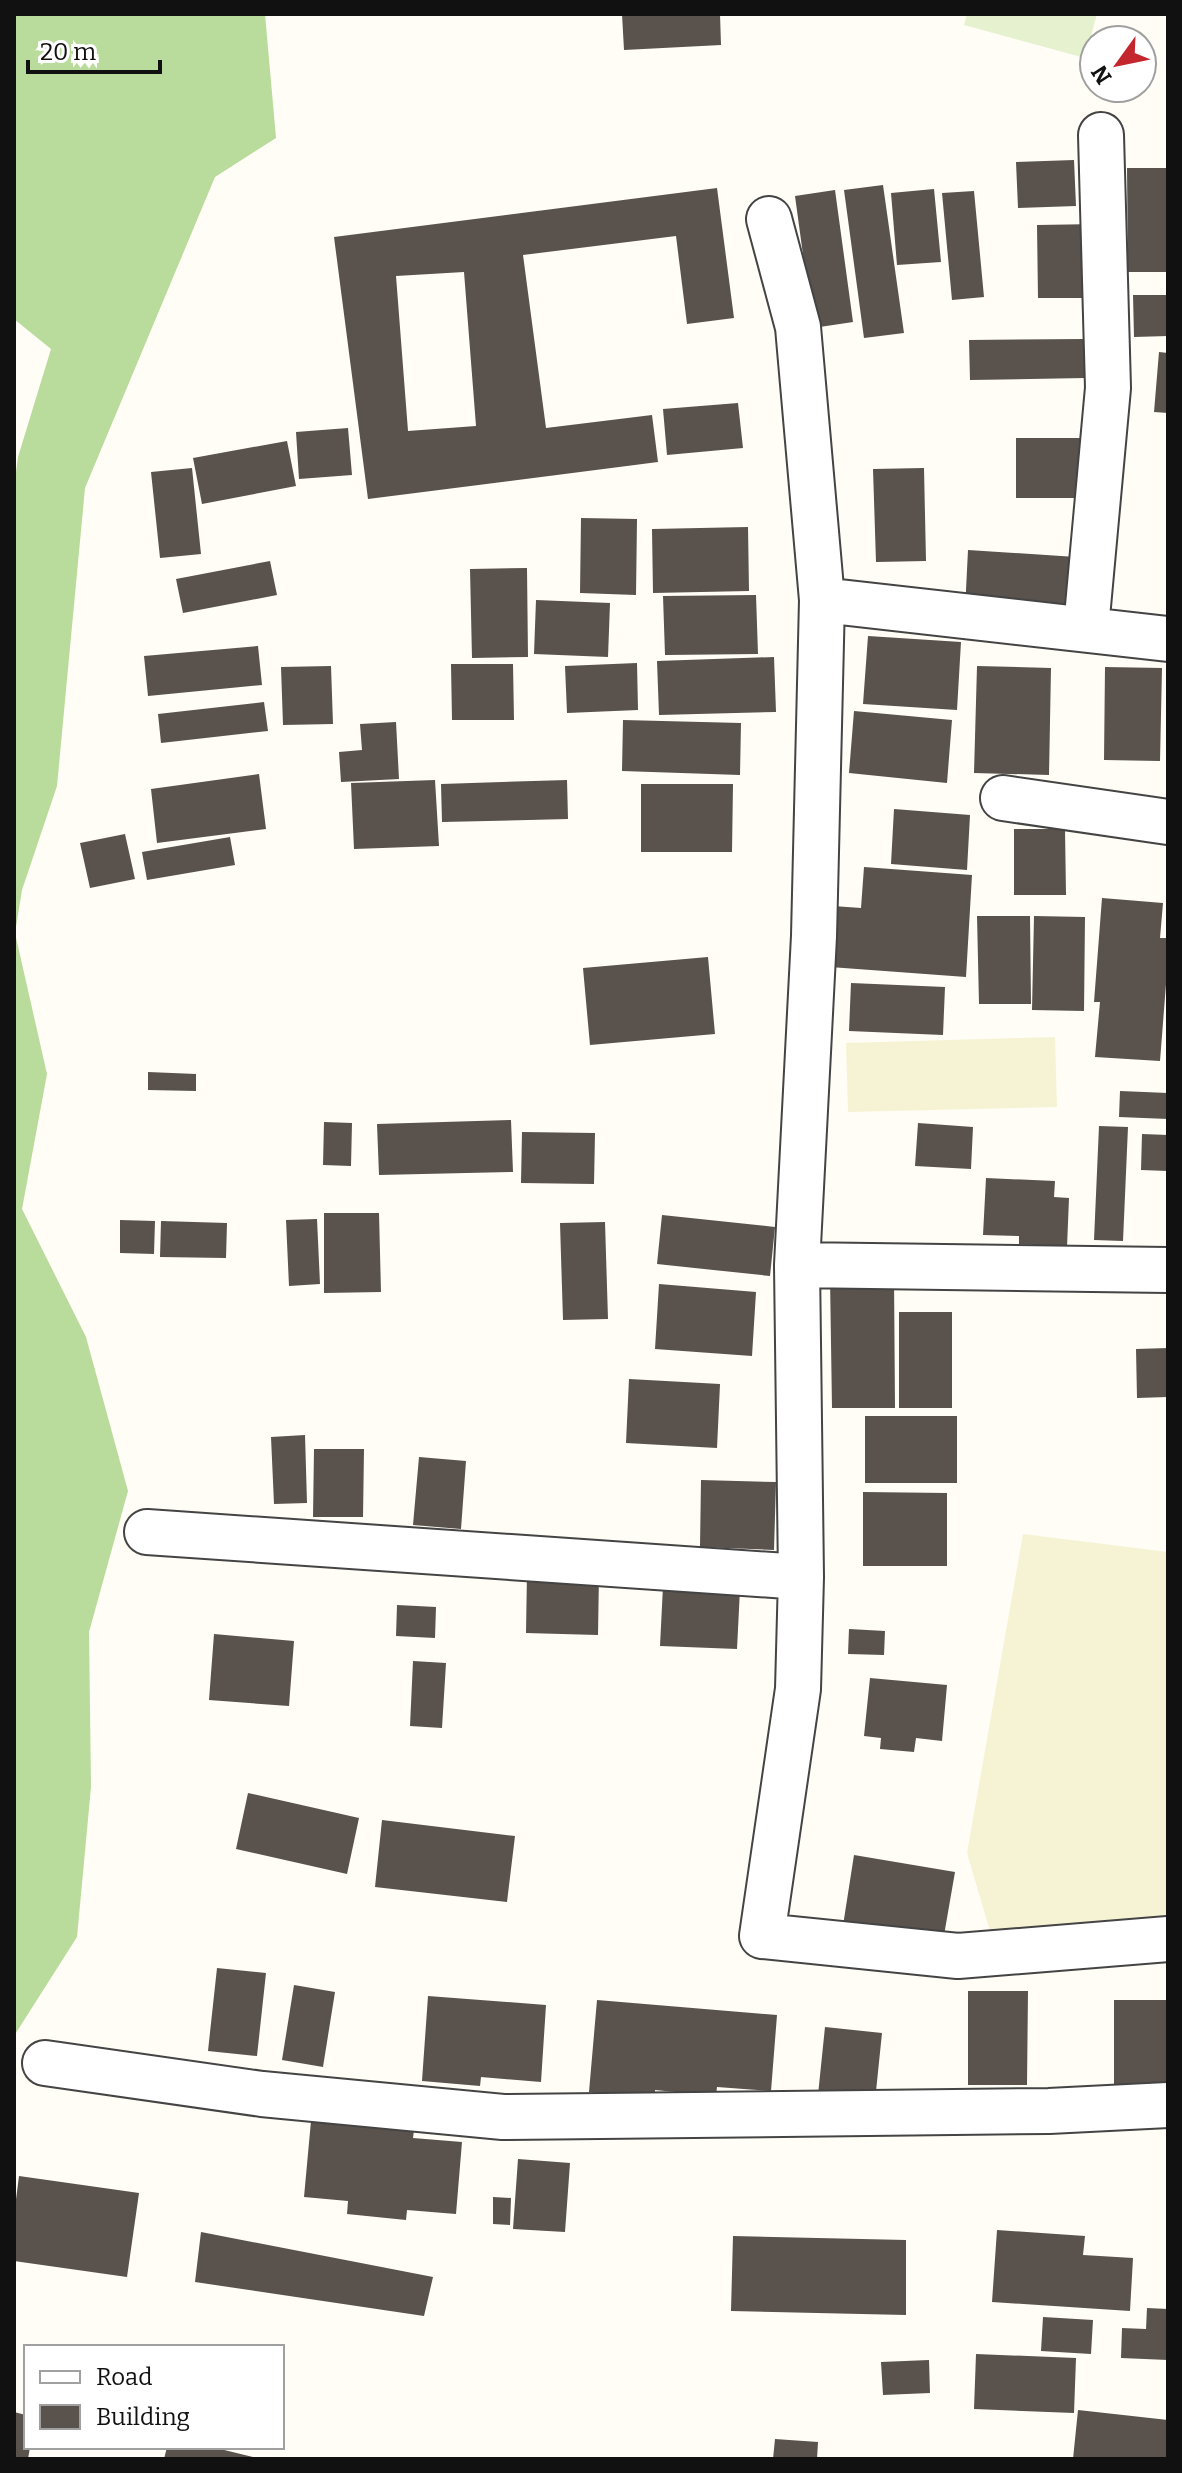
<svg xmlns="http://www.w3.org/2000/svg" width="1182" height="2473" font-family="Bitter,serif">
<rect width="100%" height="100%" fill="#fffdf5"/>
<path fill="#f6f3d4" d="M1055 1037 1057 1107 848 1112 846 1043Z
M1023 1534 1168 1552V1919L991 1935 967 1853Z"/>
<path fill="#b9dc9c" d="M14 14H265L276 138 215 177 85 488 57 786 22 890 15 933 47 1074 22 1209 86 1337 128 1491 89 1632 91 1787 77 1937 14 2036V487L18 457 51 349 14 319Z"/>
<path fill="#e6f2cf" d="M967 14H1097L1085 58 964 25Z"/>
<path fill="#5a524d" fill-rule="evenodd" d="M622 14H720L721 45 624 50Z
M1074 160 1076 206 1018 208 1016 162Z
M1127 168H1168V272H1128Z
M883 185 904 333 864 338 844 190Z
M717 188 734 318 687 324 676 236 523 255 546 428 652 415 658 462 368 499 334 237ZM464 272 476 426 408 431 396 276Z
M934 189 941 262 897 265 891 193Z
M835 190 853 322 813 328 795 196Z
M974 191 984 297 952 300 942 193Z
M1098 224 1099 298H1038L1037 225Z
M1133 295H1168V336L1134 337Z
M1085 339V378L970 380 969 340Z
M1159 352 1168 353V413L1154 412Z
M738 403 743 448 667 455 663 409Z
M348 428 352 475 299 479 296 432Z
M1016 438H1081L1082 498H1016Z
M287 441 296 486 202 504 193 458Z
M192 468 201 554 160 558 151 472Z
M924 468 926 561 876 562 873 469Z
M581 518 637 519 636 595 580 593Z
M748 527 749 591 653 593 652 529Z
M968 550 1076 557 1073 616 965 610Z
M270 561 277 595 183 613 176 579Z
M527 568 528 657 472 658 470 569Z
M756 595 758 654 665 655 663 596Z
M536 600 610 603 608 657 534 654Z
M868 636 961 642 957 710 863 704Z
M258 646 262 685 148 696 144 656Z
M774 657 776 712 659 715 657 661Z
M637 663 638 710 567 713 565 666Z
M451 664H513L514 720H452Z
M331 666 333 724 283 725 281 667Z
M977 666 1051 668 1049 775 974 773Z
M1105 667 1162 668 1160 761 1104 760Z
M264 702 268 731 161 743 158 714Z
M854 711 952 720 947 783 849 773Z
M623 720 741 723 740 775 622 771Z
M396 722 399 779 341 782 339 752 362 750 360 724Z
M259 774 266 829 157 843 151 789Z
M435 780 439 846 354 849 351 783Z
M567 780 568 819 442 822 441 784Z
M641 784H733L732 852H641Z
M894 809 970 815 967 870 891 864Z
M1014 829H1065L1066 895H1014Z
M125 834 135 879 90 888 80 843Z
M230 837 235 865 147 880 142 852Z
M864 867 972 875 966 977 830 967 833 906 861 908Z
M1102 898 1163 903 1160 938H1168V959L1160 1061 1095 1057 1100 1002H1094Z
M977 916H1030L1031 1004H979Z
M1034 916 1085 917 1084 1011 1032 1010Z
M708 957 715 1034 590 1045 583 968Z
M851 983 945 987 943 1035 849 1031Z
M148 1072 196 1074V1091L148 1090Z
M1120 1091 1168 1093V1119L1119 1117Z
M511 1120 513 1172 379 1175 377 1124Z
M324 1122 352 1123 351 1166 323 1165Z
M918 1123 973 1127 971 1169 915 1166Z
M1099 1126 1128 1127 1123 1241 1094 1240Z
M522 1132 595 1133 594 1184 521 1183Z
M1142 1134 1168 1135V1171L1141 1170Z
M986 1178 1055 1181 1054 1197 1069 1198 1067 1247 1019 1244V1236L983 1235Z
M324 1213H379L381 1292 324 1293Z
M662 1215 775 1227 770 1276 657 1264Z
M317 1219 320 1284 289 1286 286 1220Z
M120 1220 155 1221 154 1254 120 1253Z
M161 1221 227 1223 226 1258 160 1257Z
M605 1222 608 1319 563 1320 560 1223Z
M830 1277H894L895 1408H832Z
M659 1284 756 1292 752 1356 655 1349Z
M899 1312H952V1408H899Z
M1168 1348V1397L1137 1398 1136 1349Z
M629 1379 720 1384 717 1448 626 1443Z
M865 1416H957V1483H865Z
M305 1435 307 1503 274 1504 271 1437Z
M314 1449H364L363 1517H313Z
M419 1457 466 1461 461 1529 413 1525Z
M701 1480 776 1482 774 1550 700 1547Z
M863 1492 947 1493V1566H863Z
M527 1572 599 1573 598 1635 526 1633Z
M663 1586 740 1589 737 1649 660 1646Z
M397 1605 436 1607 435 1638 396 1636Z
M849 1629 885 1631 884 1655 848 1654Z
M214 1634 294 1641 289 1706 209 1700Z
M413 1661 446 1663 442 1728 410 1726Z
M870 1678 947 1685 942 1741 916 1738 914 1752 880 1749 881 1738 864 1736Z
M248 1793 359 1818 347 1874 236 1849Z
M382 1820 515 1836 507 1902 375 1887Z
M854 1855 955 1872 943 1941 842 1932Z
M217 1968 266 1973 257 2056 208 2051Z
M294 1985 335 1992 323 2067 282 2060Z
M968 1991H1028L1027 2085H968Z
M428 1996 546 2005 541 2082 481 2077 480 2086 422 2081Z
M597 2000 777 2015 771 2091 717 2087 716 2096 655 2090V2097L589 2092Z
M1114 2000H1168V2089H1114Z
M825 2027 882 2033 875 2101 818 2095Z
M311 2121 414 2130 413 2138 462 2142 456 2214 407 2210 406 2220 347 2214 348 2201 304 2197Z
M518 2159 570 2163 565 2232 513 2229Z
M19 2176 139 2193 127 2277 14 2261V2215Z
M493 2197 511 2198 510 2225 493 2224Z
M997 2230 1085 2236 1083 2255 1133 2258 1130 2311 992 2302Z
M201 2232 433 2277 424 2316 195 2282Z
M733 2236 906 2240V2315L731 2311Z
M1147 2308 1168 2309V2360L1121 2358 1122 2328 1146 2329Z
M1043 2317 1093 2320 1091 2354 1041 2351Z
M976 2354 1076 2358 1074 2413 974 2409Z
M929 2360 930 2393 883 2395 881 2362Z
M1078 2410 1168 2420V2459H1073Z
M14 2412 26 2415V2447H30L28 2459H14Z
M775 2439 818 2442 817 2459H773Z
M167 2447H212L261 2459H164Z"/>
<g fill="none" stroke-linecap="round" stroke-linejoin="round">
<g stroke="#444" stroke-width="48">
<path id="street" d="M769 219 798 327 822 600 814 936 797 1265 801 1577 798 1689 762 1936 958 1956 1168 1939
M822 600 1168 639
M1086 628 1108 388 1101 135
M1003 798 1168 822
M797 1265 1168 1270
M147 1532 801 1577
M45 2063 262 2094 503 2117 1049 2111 1168 2105"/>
</g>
<use href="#street" stroke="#fff" stroke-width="44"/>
</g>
<rect width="1182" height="2473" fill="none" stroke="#111111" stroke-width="32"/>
<rect x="24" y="2345" width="260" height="104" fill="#ffffff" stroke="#a0a0a0" stroke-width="2"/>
<rect x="40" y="2371" width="40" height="12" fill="#ffffff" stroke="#a0a0a0" stroke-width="2"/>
<text x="96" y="2385" font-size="24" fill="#111111">Road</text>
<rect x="40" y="2405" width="40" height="24" fill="#5a524d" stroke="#a0a0a0" stroke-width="2"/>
<text x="96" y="2425" font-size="24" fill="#111111">Building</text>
<g transform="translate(1118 64) rotate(237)"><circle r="38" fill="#ffffff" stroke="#a0a0a0" stroke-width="2"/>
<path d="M0-6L14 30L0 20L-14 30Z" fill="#c4262e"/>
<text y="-12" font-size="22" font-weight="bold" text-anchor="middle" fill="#111111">N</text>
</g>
<path d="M28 60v12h132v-12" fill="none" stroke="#111111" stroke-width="4"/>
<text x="40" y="60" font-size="24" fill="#111111" stroke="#ffffff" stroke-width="6" paint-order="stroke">20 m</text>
</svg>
